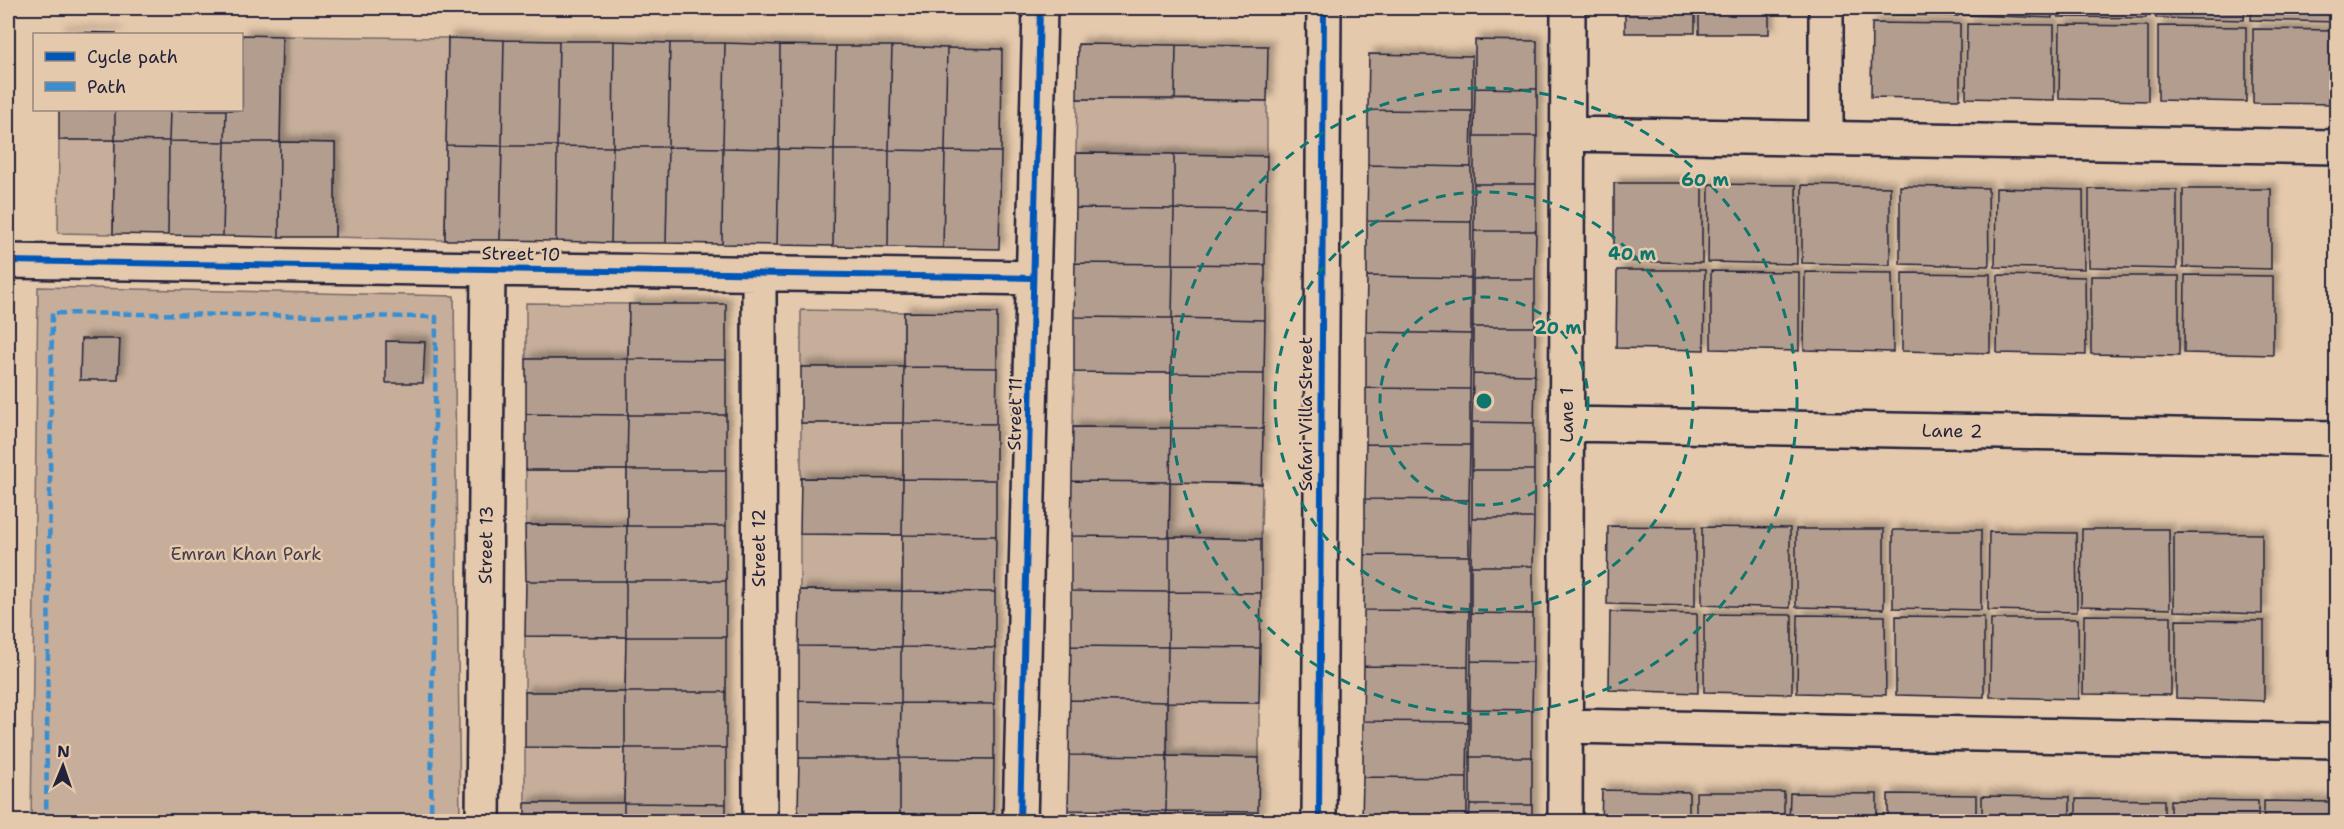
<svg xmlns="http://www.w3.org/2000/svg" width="2344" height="829" font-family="'Shantell Sans',sans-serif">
<defs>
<filter id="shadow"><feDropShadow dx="5.5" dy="-5.5" stdDeviation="3" flood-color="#0004"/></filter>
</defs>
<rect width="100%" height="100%" fill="#e5c9ac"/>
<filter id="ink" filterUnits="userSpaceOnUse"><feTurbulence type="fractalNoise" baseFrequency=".0167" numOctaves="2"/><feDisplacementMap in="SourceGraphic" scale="12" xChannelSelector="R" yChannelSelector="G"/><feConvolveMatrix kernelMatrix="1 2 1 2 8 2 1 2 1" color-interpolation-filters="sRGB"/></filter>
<g filter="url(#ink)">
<path fill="#c6ae9a" stroke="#74686a" stroke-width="1.5" d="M282 36 448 38 445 240 335 237V143L280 142Z
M1077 99 1267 101V156L1076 153Z
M59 140H115L113 234 58 233Z
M38 287 454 296 460 821 31 822Z
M526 303 629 304 628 359H526Z
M801 310 904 312V367H801Z
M1074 372 1171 373V428L1073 427Z
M801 423H903V479L801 478Z
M526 470H627V526L526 525Z
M1170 482 1262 484 1261 539 1169 537Z
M800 534 902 535V591L800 590Z
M525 636 626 637 625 692H525Z
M1167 702 1259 703V758L1167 756Z
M525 747 625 748 624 803H525Z"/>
<path fill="#b29d8e" stroke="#22223b" stroke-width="1.5" filter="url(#shadow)" d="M1625 8H1695V33H1625Z
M1699 8H1769V34H1699Z
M1870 8H1958V16L1870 14Z
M1964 8H2052V18L1964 15Z
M2058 8H2146V18L2058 17Z
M2156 8H2245L2244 20 2156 18Z
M2252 8H2336V22L2251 20Z
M1872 23 1960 24V99L1871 97Z
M1967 24 2054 25V100L1966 98Z
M2060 25 2148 26V101L2059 99Z
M2158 26 2246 27V102L2158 100Z
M2253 29 2336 30V104L2253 103Z
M60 32 116 33V34H60Z
M242 35 282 36 280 142H225L226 110H242Z
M448 38 504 40 502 146 446 145Z
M504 40 559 41 557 146H502Z
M1475 40 1537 41V89L1475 88Z
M559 41H614L613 147 557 146Z
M614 41 670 43 668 147H613Z
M670 43H725L723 148 668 147Z
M725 43 780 45 779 149 723 148Z
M1078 44 1176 45 1175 99H1077Z
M780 45 836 46 834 150 779 149Z
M1176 45 1268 46 1267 101 1175 99Z
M836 46H892L889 150H834Z
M892 46 947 48 945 151 889 150Z
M947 48 1002 49 1001 152 945 151Z
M1369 54 1472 56V111L1368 110Z
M1475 88 1537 89V136H1474Z
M59 110H115V140H59Z
M115 110H170L169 141 115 140Z
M170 110H226L225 142 169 141Z
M1368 110 1472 111 1471 167 1368 165Z
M1474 136H1537L1536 184H1474Z
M115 140 169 141 168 235 113 234Z
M169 141 225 142 223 236 168 235Z
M225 142H280L279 237 223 236Z
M280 142 335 143V237H279Z
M446 145 502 146 500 240H445Z
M502 146H557L556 241 500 240Z
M557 146 613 147 611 243 556 241Z
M613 147H668L666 243H611Z
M668 147 723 148 722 244 666 243Z
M723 148 779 149 777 245 722 244Z
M779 149 834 150 833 246 777 245Z
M834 150H889L888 247 833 246Z
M889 150 945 151 943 248 888 247Z
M945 151 1001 152 999 249 943 248Z
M1076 153 1174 154V209L1076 208Z
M1174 154 1267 156 1266 210 1174 209Z
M1368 165 1471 167V222L1367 221Z
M1614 183H1702V263L1614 261Z
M1474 184H1536V231H1474Z
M1709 184 1796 185 1797 264 1708 262Z
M1802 185 1890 187V265L1802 263Z
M1900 186 1988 188 1989 266 1900 264Z
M1996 188 2083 190 2084 269 1995 267Z
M2089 189 2177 190V269L2089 267Z
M2183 189H2271V269L2183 267Z
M1076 208 1174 209 1173 264 1075 263Z
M1174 209 1266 210 1265 265 1173 264Z
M1367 221 1471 222V278L1367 276Z
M1474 231H1536L1535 279H1473Z
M1075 263 1173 264 1172 318 1074 317Z
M1173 264 1265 265V320L1172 318Z
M1617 270H1705L1704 350 1616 348Z
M1711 271 1799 272V351L1711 349Z
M1805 272 1892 273 1893 352 1804 350Z
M1902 273 1990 274V353L1902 351Z
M1998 275 2085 277 2086 355 1997 353Z
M2185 275 2273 276V355L2184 353Z
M1367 276 1471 278V334L1366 332Z
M2091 276H2179V356L2091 354Z
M1473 279H1535V327H1473Z
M629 304H726V360L628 359Z
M904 312 997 313V368L904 367Z
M1074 317 1172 318 1171 373 1074 372Z
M1172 318 1265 320 1264 374 1171 373Z
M1473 327H1535V375L1473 374Z
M1366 332 1471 334 1470 389 1366 388Z
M81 339H120L118 380H80Z
M386 341 425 342 423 383H386Z
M526 359H628V415L526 414Z
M628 359 726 360V415H628Z
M801 367H904L903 423H801Z
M904 367 997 368 996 424 903 423Z
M1171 373 1264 374 1263 429 1171 428Z
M1473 374 1535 375 1534 423 1472 422Z
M1366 388 1470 389V445L1366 444Z
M526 414 628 415 627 470H526Z
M628 415H726V470H627Z
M1472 422 1534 423V470H1472Z
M903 423 996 424V480L903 479Z
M1073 427 1171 428 1170 482 1072 481Z
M1171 428 1263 429 1262 484 1170 482Z
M1366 444 1470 445 1469 500 1365 499Z
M627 470H726V526H627Z
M1472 470H1534V518H1472Z
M801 478 903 479 902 535 800 534Z
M903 479 996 480V536L902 535Z
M1072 481 1170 482 1169 537 1071 536Z
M1365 499 1469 500V556L1365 555Z
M1472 518H1534L1533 566H1471Z
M525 525 627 526 626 581H526Z
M627 526H726V581H626Z
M1608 526 1695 527V606L1607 604Z
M1702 527 1790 528V608L1702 605Z
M1796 529H1884V609L1796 607Z
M2082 529H2169L2170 609 2081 606Z
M1893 530H1981V610L1893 608Z
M1989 532 2076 533 2077 612 1988 610Z
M2174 533 2262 534V614L2174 611Z
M902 535 996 536 995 592 902 591Z
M1071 536 1169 537V592L1071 591Z
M1169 537 1261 539V593L1169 592Z
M1365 555 1469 556V611L1364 610Z
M1471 566H1533V614L1471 613Z
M526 581H626V637L525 636Z
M626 581H726V637H626Z
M800 590 902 591 901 647 799 646Z
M902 591 995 592V648L901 647Z
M1071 591 1169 592 1168 647 1071 646Z
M1169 592 1261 593 1260 648 1168 647Z
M1364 610 1469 611 1468 667 1364 666Z
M1610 612 1697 614 1698 693 1609 690Z
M1471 613 1533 614V662L1471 661Z
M1704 614 1792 615V694L1704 692Z
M1798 615 1885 616 1886 695 1797 693Z
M2084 615 2171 616V695L2083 694Z
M1896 616 1984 617V697L1896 695Z
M1991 619H2078L2079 699 1990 697Z
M2176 620 2264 621V701L2176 698Z
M626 637H726V692H625Z
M799 646 901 647V703L799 701Z
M1071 646 1168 647 1167 702 1070 700Z
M901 647 995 648 994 704 901 703Z
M1168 647 1260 648 1259 703 1167 702Z
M1471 661 1533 662 1532 710 1470 709Z
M1364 666 1468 667V722L1363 721Z
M525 692H625V748L525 747Z
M625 692H726V748H625Z
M1070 700 1167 702V756L1069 755Z
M799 701 901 703 900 758H799Z
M901 703 994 704V759L900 758Z
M1470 709 1532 710V757H1470Z
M1363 721 1468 722 1467 778 1363 777Z
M625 748H726V804L624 803Z
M1069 755 1167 756 1166 811 1068 810Z
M1167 756 1259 758 1258 812 1166 811Z
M1470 757H1532V805H1470Z
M799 758H900V814H798Z
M900 758 994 759 993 815 900 814Z
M1363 777 1467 778V822H1362Z
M1602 790 1689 792V822H1601Z
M1696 792H1784V822H1696Z
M1790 793 1877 794V822H1789Z
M1888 794 1976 795V822H1888Z
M1982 796 2070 797V822H1982Z
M2076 799 2164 800V822H2076Z
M2170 800 2258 801V822H2170Z
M2264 801 2336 802V822H2264Z
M525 803H624V822H525Z
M624 803 726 804V822H624Z
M1470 805H1532V822H1469Z
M1068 810 1166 811 1165 822H1068Z
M1166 811 1258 812V822H1165Z
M798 814H900V822H798Z
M900 814 993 815V822H900Z"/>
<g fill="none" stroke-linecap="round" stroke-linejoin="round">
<g stroke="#22223b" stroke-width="38">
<path id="minor" d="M1567 134 2336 147
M1826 138V8
M8 261 1033 278
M759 274 760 822
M1567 424 2336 438
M1566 726 2336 741
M483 822 488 269
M1020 822 1040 8
M1319 822 1324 8
M1565 822 1568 8"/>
</g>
<use href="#minor" stroke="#e5c9ac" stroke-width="33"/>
<path stroke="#398ed0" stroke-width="4.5" stroke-dasharray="9 4.5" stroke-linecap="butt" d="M46 822 52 313 436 317 431 822"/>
<g stroke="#e5c9ac" stroke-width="10">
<path id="cycleway" d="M8 261 1033 278
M1020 822 1040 8
M1319 822 1324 8"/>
</g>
<use href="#cycleway" stroke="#0057b8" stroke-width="6"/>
</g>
</g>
<g fill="none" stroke="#0f766e" stroke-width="3" stroke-dasharray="10 8">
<circle cx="1484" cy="401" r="104"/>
<circle cx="1484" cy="401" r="209"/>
<circle cx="1484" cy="401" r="313"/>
</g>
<g text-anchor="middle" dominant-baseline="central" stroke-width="5" stroke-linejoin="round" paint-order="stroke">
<g font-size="18" fill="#22223b" stroke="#e5c9ac">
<text transform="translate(521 254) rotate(1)">Street 10</text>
<text transform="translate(1015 414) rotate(-89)">Street 11</text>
<text transform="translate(1306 414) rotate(-90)">Safari Villa Street</text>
<text transform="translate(1567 415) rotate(-90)">Lane 1</text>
<text transform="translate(1952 431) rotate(1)">Lane 2</text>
<text transform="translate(486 545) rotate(-89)">Street 13</text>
<text transform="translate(759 548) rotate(-90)">Street 12</text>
</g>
<g font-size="18" fill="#433e4e" stroke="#e5c9ac">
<text x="246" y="554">Emran Khan Park</text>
</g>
</g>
<circle cx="1484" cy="401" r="9" fill="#0f766e" stroke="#e5c9ac" stroke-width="3"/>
<g font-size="18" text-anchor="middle" font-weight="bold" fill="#0f766e" stroke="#e5c9ac" stroke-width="5" stroke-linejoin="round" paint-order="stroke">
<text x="1705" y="186">60 m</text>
<text x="1632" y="260">40 m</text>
<text x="1558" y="334">20 m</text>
</g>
<rect width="2344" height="829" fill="none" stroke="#e5c9ac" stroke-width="30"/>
<rect x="15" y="15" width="2314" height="799" fill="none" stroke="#22223b" stroke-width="2" filter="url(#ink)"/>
<rect x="33" y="33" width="210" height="78" fill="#e5c9ac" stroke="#97867f" stroke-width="1.5"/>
<rect x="45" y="52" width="30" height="9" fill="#0057b8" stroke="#97867f" stroke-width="1.5"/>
<text x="87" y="63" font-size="18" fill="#22223b">Cycle path</text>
<rect x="45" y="82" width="30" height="9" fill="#398ed0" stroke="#97867f" stroke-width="1.5"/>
<text x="87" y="93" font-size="18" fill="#22223b">Path</text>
<g transform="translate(63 766) rotate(2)" stroke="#e5c9ac" stroke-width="4.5" paint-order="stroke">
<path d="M0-4.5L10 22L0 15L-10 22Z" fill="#22223b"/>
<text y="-9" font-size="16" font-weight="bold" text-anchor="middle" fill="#22223b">N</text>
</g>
</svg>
